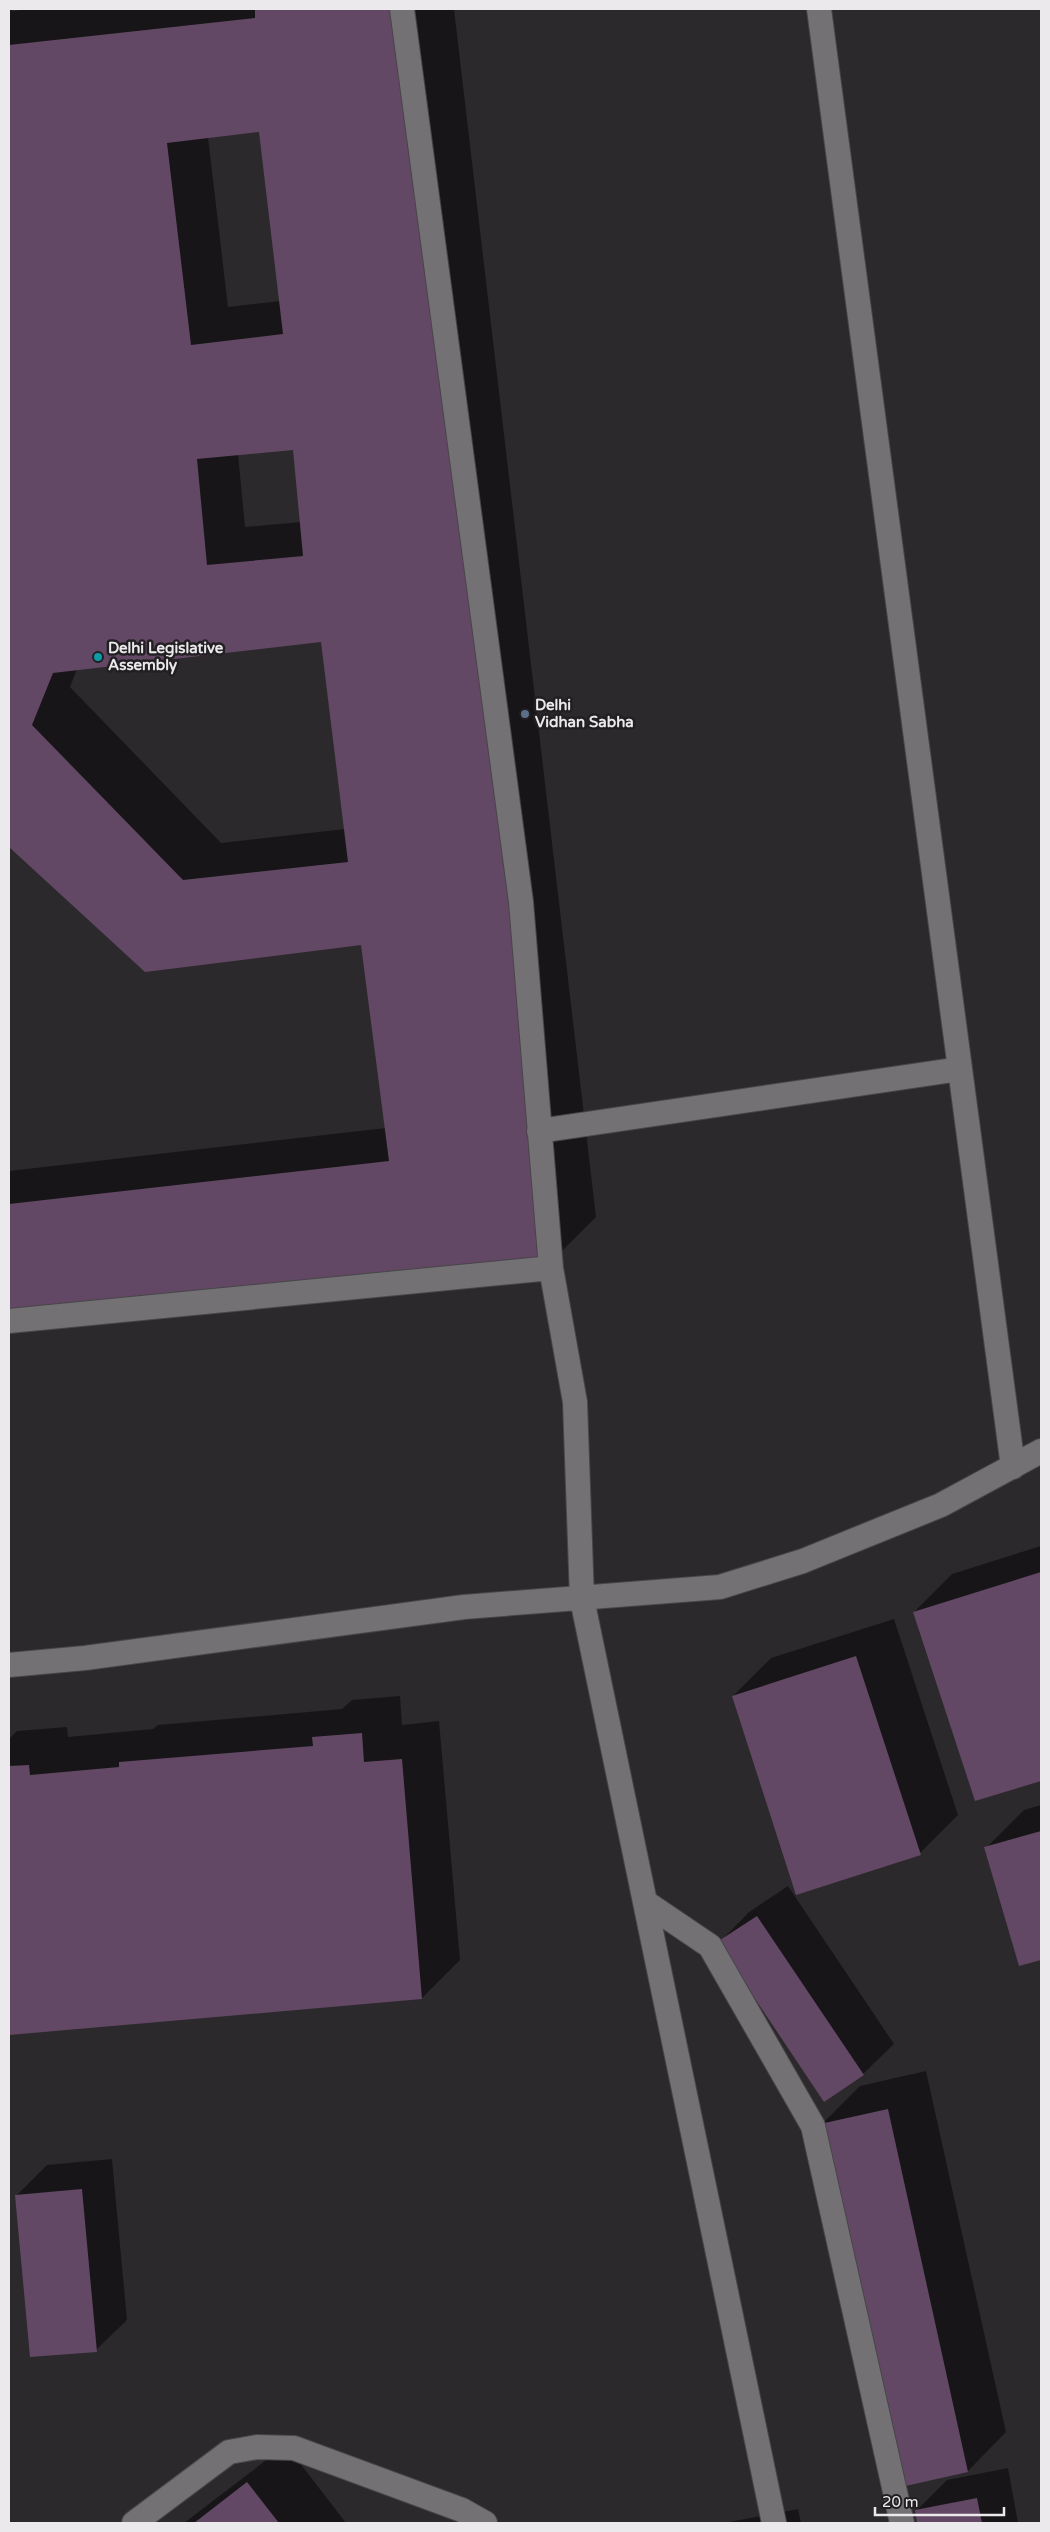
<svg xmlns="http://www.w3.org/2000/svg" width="1050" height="2532" font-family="'Varela Round',sans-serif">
<rect width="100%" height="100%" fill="#2c292c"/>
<path fill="#0007" fill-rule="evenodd" d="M9 9 13 11 31 9H454L596 1217 558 1255 9 1319V1171L386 1128 362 944 146 971 9 845ZM260 131 280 301 228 307 208 137ZM294 448 301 522 245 527 238 454ZM322 640 345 829 221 843 70 687 77 669Z
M1041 1546V1780L976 1799 914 1612 952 1574Z
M894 1619 958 1815 920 1853 733 1696 771 1658Z
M400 1696 402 1725 439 1721 460 1960 422 1998 9 2034V1739L17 1731 67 1727 68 1737 153 1729 158 1725 342 1709 352 1700Z
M1041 1805V1958L1020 1964 986 1848 1024 1810Z
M788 1886 894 2044 863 2074 719 1943 749 1912Z
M926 2071 1006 2432 968 2471 902 2485 822 2124 860 2086Z
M112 2159 127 2320 96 2350 16 2196 47 2165Z
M286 2445 346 2523H184Z
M1008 2468 1018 2523H919L916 2511 947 2480Z
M798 2509 801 2523H728L729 2522Z"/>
<path fill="#624864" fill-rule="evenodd" d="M255 9H412L558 1257 9 1321V1204L389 1161 361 945 145 972 9 847V45L255 18ZM259 132 283 334 191 345 167 143ZM293 450 303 556 207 565 197 459ZM321 642 348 862 183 880 32 725 53 673Z
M1041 1572V1781L975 1801 913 1612Z
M856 1656 921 1855 796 1895 732 1696Z
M362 1733 364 1762 402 1759 422 1999 9 2035V1766L29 1765 30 1775 119 1767V1762L313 1746 312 1737Z
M1041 1831V1960L1019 1966 984 1847Z
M757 1916 864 2075 824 2102 717 1942Z
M888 2109 968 2472 901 2487 820 2124Z
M82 2189 97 2352 30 2357 15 2195Z
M247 2482 279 2523H194Z
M977 2498 982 2523H917L915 2510Z"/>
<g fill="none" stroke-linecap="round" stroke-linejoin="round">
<g stroke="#484648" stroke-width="26">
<path id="lane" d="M402 9 521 902 551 1268 575 1402 582 1599 774 2523
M819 9 1013 1467
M539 1131 960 1069
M9 1321 551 1268
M9 1665 85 1658 464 1607 720 1587 803 1561 941 1505 1041 1451
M645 1902 710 1946 813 2126 902 2523
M134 2523 229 2452 257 2447 294 2448 462 2510 485 2523"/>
</g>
<use href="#lane" stroke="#747174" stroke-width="24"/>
</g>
<circle fill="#0f9aa8" stroke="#221f22" stroke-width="2" cx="98" cy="657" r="5"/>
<circle fill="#5c6f8a" stroke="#221f22" stroke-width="2" cx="525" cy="714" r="5"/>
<g text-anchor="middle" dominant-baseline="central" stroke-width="5" stroke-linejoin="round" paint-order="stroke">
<g font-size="15" font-weight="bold" fill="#ebe9eb" stroke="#221f22" text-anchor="start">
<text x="108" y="648">Delhi Legislative<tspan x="108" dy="17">Assembly</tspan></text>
<text x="535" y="705">Delhi<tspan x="535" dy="17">Vidhan Sabha</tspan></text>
</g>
</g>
<rect width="1050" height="2532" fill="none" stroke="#ebe9eb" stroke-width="20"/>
<path d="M875 2507v8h129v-8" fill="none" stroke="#ebe9eb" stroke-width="2.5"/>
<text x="882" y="2507" font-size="15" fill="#ebe9eb" stroke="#221f22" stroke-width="4" paint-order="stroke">20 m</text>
</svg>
